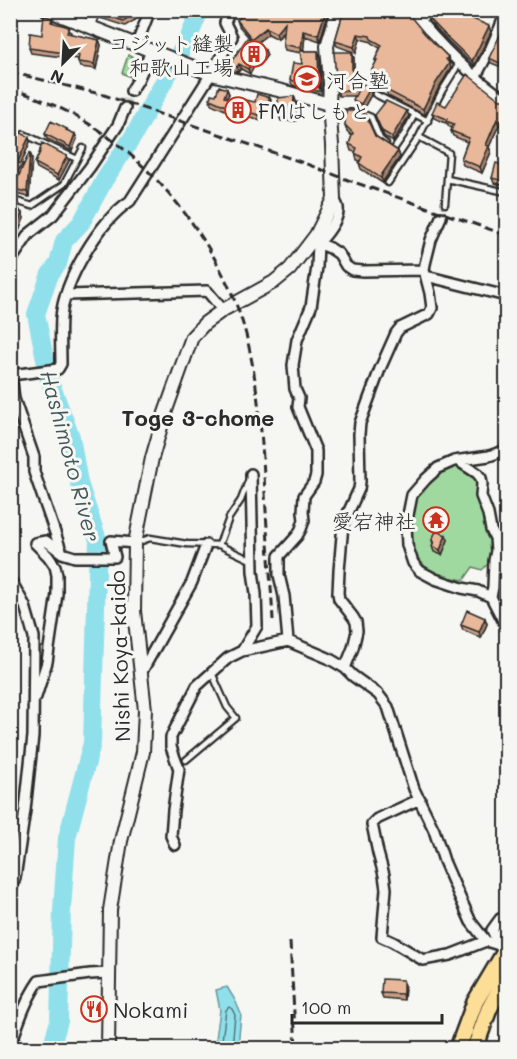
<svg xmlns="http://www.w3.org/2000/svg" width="517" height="1059" font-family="Mali,'Klee One',sans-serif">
<rect width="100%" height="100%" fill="#f6f6f2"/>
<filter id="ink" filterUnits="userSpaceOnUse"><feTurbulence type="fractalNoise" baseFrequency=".0167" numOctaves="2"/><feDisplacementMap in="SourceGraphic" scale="12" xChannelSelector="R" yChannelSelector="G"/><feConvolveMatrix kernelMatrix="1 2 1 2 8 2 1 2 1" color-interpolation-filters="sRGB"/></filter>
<g filter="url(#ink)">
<path fill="#a0d99f" stroke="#668265" stroke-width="1.5" d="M128 55 142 61 135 79 122 73Z
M454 461 476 474 494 537 492 560 482 570 473 567 464 580 453 578 448 579 437 577 428 570 408 546 413 496 435 478 433 474Z"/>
<path fill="#8fe0eb" stroke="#67989e" stroke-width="1.5" d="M227 987 235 1000 241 1014 238 1047 216 1048 215 1046 220 1010 216 990Z"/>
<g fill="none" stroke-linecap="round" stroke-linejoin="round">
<path stroke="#537378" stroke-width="1.5" d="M221 1048 226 1010 229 1007 232 1009 235 1015 232 1048"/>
<path stroke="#8fe0eb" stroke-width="18" d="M51 1048 59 1021 62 910 67 838 92 743 98 540 79 483 71 437 49 379 36 314 50 274 58 264 64 241 81 223 105 179 134 135 189 37 200 10"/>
<path stroke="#cdcdca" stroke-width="9" stroke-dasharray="9 4.5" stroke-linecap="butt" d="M125 108 127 98 131 91"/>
<g stroke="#2b2b2b" stroke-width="9">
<path id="service" d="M421 23 433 10
M375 94 428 121
M331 114C345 112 358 111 371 117L380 139 386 144
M24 134 77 159
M419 137 449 153 445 204
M394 149 405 133 415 114
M447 179 506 192
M388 183 419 137 442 91 460 62
M10 199 32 206 64 184 83 148
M249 479 241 500 229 518 219 545 251 560
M136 543 150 538 187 544 219 545
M186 760 236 718 227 707 212 673"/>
</g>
<g stroke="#2b2b2b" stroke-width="14">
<path id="minor" d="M411 10C438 44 471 76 506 100
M88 27 96 10
M136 46 150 10
M476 76 491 48 506 13
M131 91 138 80 151 51
M334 199C335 201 338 205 338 208 340 218 325 237 318 243L317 267 311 307 297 340 293 365 295 389 299 398 298 407 316 451V475L314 482 304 496 303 512 304 520 301 529 297 536 279 556V575L284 596 288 641 328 658 345 668 353 676 378 694 388 707 414 789 434 830 444 861 457 891 471 922 486 941 499 945 505 955
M316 240 318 243 330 248 339 254 346 266 352 270 363 271 424 270
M10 267 14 256 29 234 53 215 90 167 118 125 125 108
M426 276 506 296
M67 295 207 291 223 310
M10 366 14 399 34 457V472L62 553 75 557H115L111 541 135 543
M11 375 58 369 61 364C61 349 60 333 61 318 64 280 99 222 130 201L211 74 232 37 225 23 230 10
M506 450 489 456 454 461 438 468 426 479 412 495 406 525 407 545 413 563 420 571 435 579 462 588 478 591 491 597 506 626
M459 460 460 462 477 473 481 478 482 484 481 496 488 514 491 530 495 538 496 551 494 561 493 587 491 597
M251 474 253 571 256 594 257 626 242 651 288 641
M10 579 25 606 34 637 33 736 25 810 15 878 10 894
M345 668 353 648 357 631 356 622 353 617 339 599 338 593 339 571 343 524 359 489 360 482 359 434 360 423 380 369 396 333 400 328 429 314 432 308 430 293 424 270 425 264 431 240 441 217
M141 673 192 582 206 545
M36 697 47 662 57 594V575L55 566 48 556 35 543 46 541 62 553
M420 799 377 819 372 824 378 853 384 875 386 889 382 937 393 942 423 960 450 955 486 941
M175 845 171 836 173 810 179 769 171 747V737L197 686 228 658 242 651
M499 945 492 930 500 919 506 917
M10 1047C18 1024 25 1001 39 981L90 974 109 973"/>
</g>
<g stroke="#2b2b2b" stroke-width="16">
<path id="tertiary" d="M47 10 211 74 282 91 329 104
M108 1048 110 910 121 841 143 752 145 710 134 611 135 543 152 458 165 413 192 337 205 323 223 310 274 282 290 269 316 235 334 199 332 145 329 104 330 83 327 46 338 10"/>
</g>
<g stroke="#2b2b2b" stroke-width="20">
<path id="trunk" d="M458 1048 475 1002 506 950
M475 1048 489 1009 506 978"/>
</g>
<use href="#service" stroke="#f6f6f2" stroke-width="4.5"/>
<use href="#minor" stroke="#f6f6f2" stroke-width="9"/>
<use href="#tertiary" stroke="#f6f6f2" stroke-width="12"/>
<use href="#trunk" stroke="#fdde96" stroke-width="15"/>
<path stroke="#2b2b2b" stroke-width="3" stroke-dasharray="9 4.5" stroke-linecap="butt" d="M10 72 104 95 304 163 348 180 506 235
M10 88C33 96 56 105 77 117 160 163 232 260 250 352 261 405 263 458 266 511 268 547 271 583 273 620
M290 942 296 1048"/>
</g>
<path fill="#c89e84" stroke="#2b2b2b" stroke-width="1.5" d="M77 10H89L86 15Z
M139 10 135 20 125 26 100 18 98 12Z
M249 10H329L320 41 305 36 303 51H318L320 57 321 92 292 85 290 80 302 64 301 53 285 50 283 44 284 31 278 39 268 34 255 44 267 55 260 65 256 63 250 74 241 69 238 72 231 70 229 65 252 41 239 26 237 20Z
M344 10 425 34 448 57 451 68 438 89 425 115 388 96 386 91 370 83 368 78 376 62 375 60 380 48 373 44 372 42 360 39 356 53 337 46 335 41Z
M462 14 491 32 474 66 449 42 429 21 427 16Z
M52 18 53 23 71 32V34L99 40 101 45 96 69 80 67 78 62V59L31 53 29 48 42 35Z
M352 52 354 58V80L369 87 371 92V95L363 109 355 105 353 100 355 96H339L337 91Z
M506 56 501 67 491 63 489 58Z
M227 89 229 94 227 98 244 102H255L270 98 272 103 261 120 230 112 211 104 210 99Z
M294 96 297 104 296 121H281L278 113Z
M500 100H507V128L499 125 489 147 491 152 482 173 463 165 461 159 467 142 453 136 451 131 452 128 448 126V124L434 118 432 113 446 106Z
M375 115 409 116 393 142 384 136Z
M345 125 375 136 398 151 400 157 384 180V184L361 169 359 163 360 161 357 160 355 152 351 151 349 144 352 136 347 131Z
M67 129 68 131 75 134 77 139 72 151 47 139 45 134Z
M10 134 30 142 21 164 24 165 30 153 32 158 29 197 15 194 13 189 19 177 10 187Z
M40 149 67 156 69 161 59 180 37 168 35 163 40 151Z
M507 166V186L494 183 492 178Z
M10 205 18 207 24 218 19 231 16 229 14 233 12 232 10 234Z
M446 535 448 540 442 555 434 552 432 546 433 544 432 540Z
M485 618 487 624 481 638 463 630 461 625Z
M405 985 404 1000 383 998 381 993Z"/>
<path fill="#a3816c" stroke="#2b2b2b" stroke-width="1.5" d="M135 10H139L135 20 133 15Z
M326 10H329L320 41 318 35Z
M285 22 286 27 278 39 276 33Z
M489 26 491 32 474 66 472 61Z
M266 28 268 34 254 45 252 39Z
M303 31 305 36 303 54 301 48Z
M358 34 360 39 356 53 354 47Z
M99 40 101 45 96 69 94 64Z
M507 48V56L501 67 500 63Z
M265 50 267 55 260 65 258 60Z
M318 51 320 57 321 92 319 87Z
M352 52 354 58V84L352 79Z
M254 57 256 63 250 74 248 69Z
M448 57 451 68 438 89 425 115 423 109Z
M239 64 241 69 238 72 237 67Z
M369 87 371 92V95L363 109 361 104Z
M227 89 229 94 226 102 224 97Z
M294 96 297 104 296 121 293 113Z
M270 98 272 103 261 120 259 115Z
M407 111 409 116 393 142 392 137Z
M497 119 499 125 489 147 491 152 482 173 480 167 486 145Z
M75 134 77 139 72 151 70 147Z
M29 137 30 142 19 168 17 163Z
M398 151 400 157 384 180V184L381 178 382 174Z
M30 153 32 158 29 197 27 192Z
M67 156 69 161 59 180 57 175Z
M23 164 25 169 10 187V180Z
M22 213 24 218 19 231 17 225Z
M14 224 16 229 14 233 12 227Z
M446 535 448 540 442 555 440 550Z
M485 618 487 624 481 638 479 632Z
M403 980 405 985 404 1000 403 994Z"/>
<path fill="#e9b89a" stroke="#2b2b2b" stroke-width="1.5" d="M98 10H135L133 15 123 21 98 12Z
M249 10H326L318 35 303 31 301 48 283 44 285 22 276 33 266 28 252 39 237 20Z
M344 10H405L425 34 448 57 446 59 449 63 448 65 436 83 423 109 386 90 387 87 368 78 377 60H375L382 45 371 39 370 36 358 34 354 47 335 41Z
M431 10H459V13L489 26 472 61 447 37 427 16Z
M44 15 52 18 51 22 69 27 67 33 99 40 94 64 78 62 79 55 29 48 30 33 42 35Z
M503 29 507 31V48L500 63 489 58Z
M247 38 265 50 258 60 254 57 248 69 239 64 237 67 229 65Z
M300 51H318L319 87 290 80 293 63 302 64Z
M334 52H352V79L369 87V90L361 104 353 100 358 90 337 91Z
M467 74 500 100H507V124L497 119 486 145 489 146 480 167 461 159 469 138 451 131 454 124 446 121 447 119 432 113 437 102 446 106Z
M219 86 227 89 224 97 244 102V100L255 102 257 94 270 98 259 115 228 107 210 99 211 94 216 95Z
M294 96 293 113H278V98Z
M386 101 407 111 392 137 382 131 375 115Z
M346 111H353L365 114 375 136 398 151 382 174 381 178 359 163 362 157 355 153 357 148 349 144 353 133 345 125Z
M51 121 67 129 66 130 75 134 70 147 45 134Z
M14 129 29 137 17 163 23 164 10 180V134Z
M42 143 67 156 57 175 35 163 41 150 40 149Z
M29 153H30L27 192 13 189Z
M496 163 507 166V182L492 178Z
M10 205 18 207 17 211 22 213 17 225 14 224 12 227H10Z
M436 531 446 535 440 550 432 546 434 542 432 540Z
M467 610 485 618 479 632 461 625Z
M382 979 403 980V994L381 993Z"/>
</g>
<defs>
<g id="building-ring" transform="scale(1.35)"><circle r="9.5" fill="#f6f6f2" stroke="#c8321e" stroke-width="1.5"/><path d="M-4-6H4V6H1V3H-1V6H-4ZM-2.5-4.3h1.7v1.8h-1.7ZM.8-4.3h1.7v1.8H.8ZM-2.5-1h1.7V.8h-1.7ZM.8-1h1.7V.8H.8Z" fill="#c8321e"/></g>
<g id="school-ring" transform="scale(1.35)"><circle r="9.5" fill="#f6f6f2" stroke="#c8321e" stroke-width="1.5"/><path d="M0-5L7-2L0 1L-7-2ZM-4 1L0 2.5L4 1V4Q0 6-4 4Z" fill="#c8321e"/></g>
<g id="temple-ring" transform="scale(1.35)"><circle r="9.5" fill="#f6f6f2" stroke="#c8321e" stroke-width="1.5"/><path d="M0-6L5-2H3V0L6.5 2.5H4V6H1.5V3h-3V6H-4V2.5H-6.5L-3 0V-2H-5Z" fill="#c8321e"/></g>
<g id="restaurant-ring" transform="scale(1.35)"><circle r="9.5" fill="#f6f6f2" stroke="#c8321e" stroke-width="1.5"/><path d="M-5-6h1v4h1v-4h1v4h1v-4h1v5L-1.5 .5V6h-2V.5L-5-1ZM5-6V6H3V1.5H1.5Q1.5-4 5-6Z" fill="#c8321e"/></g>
</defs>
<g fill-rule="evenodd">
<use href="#building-ring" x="254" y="54"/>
<use href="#school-ring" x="307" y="79"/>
<use href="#building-ring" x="238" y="110"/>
<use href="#temple-ring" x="436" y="520"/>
<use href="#restaurant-ring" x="94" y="1009"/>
</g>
<g text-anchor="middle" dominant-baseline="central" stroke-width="6" stroke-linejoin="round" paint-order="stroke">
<g font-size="21" fill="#2b2b2b" stroke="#f6f6f2" text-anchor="start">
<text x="234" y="42" text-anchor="end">コジット縫製<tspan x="234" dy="24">和歌山工場</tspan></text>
<text x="326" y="79">河合塾</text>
<text x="258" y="110">FMはしもと</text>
<text x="416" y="520" text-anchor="end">愛宕神社</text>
<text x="113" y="1009">Nokami</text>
</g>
<g font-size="21" fill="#2b2b2b" stroke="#f6f6f2">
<text transform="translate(119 656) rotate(-92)">Nishi Koya-kaido</text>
</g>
<g font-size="22" font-weight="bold" fill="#2b2b2b" stroke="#f6f6f2">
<text x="198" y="417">Toge 3-chome</text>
</g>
<g font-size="22" font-style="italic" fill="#44585b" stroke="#f6f6f2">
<text transform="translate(71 456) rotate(75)">Hashimoto River</text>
</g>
</g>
<rect width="517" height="1059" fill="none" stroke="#f6f6f2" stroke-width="36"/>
<rect x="18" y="18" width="481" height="1023" fill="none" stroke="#2b2b2b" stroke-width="2" filter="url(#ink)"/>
<g transform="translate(63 63) rotate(204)" stroke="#f6f6f2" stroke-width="4.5" paint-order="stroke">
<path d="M0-4.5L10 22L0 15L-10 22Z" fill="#2b2b2b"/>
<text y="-9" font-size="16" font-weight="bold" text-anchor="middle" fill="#2b2b2b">N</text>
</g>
<path d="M292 1014v9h150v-9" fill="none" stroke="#2b2b2b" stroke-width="3"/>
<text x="301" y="1014" font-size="18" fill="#2b2b2b" stroke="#f6f6f2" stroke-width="4.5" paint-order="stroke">100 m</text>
</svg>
